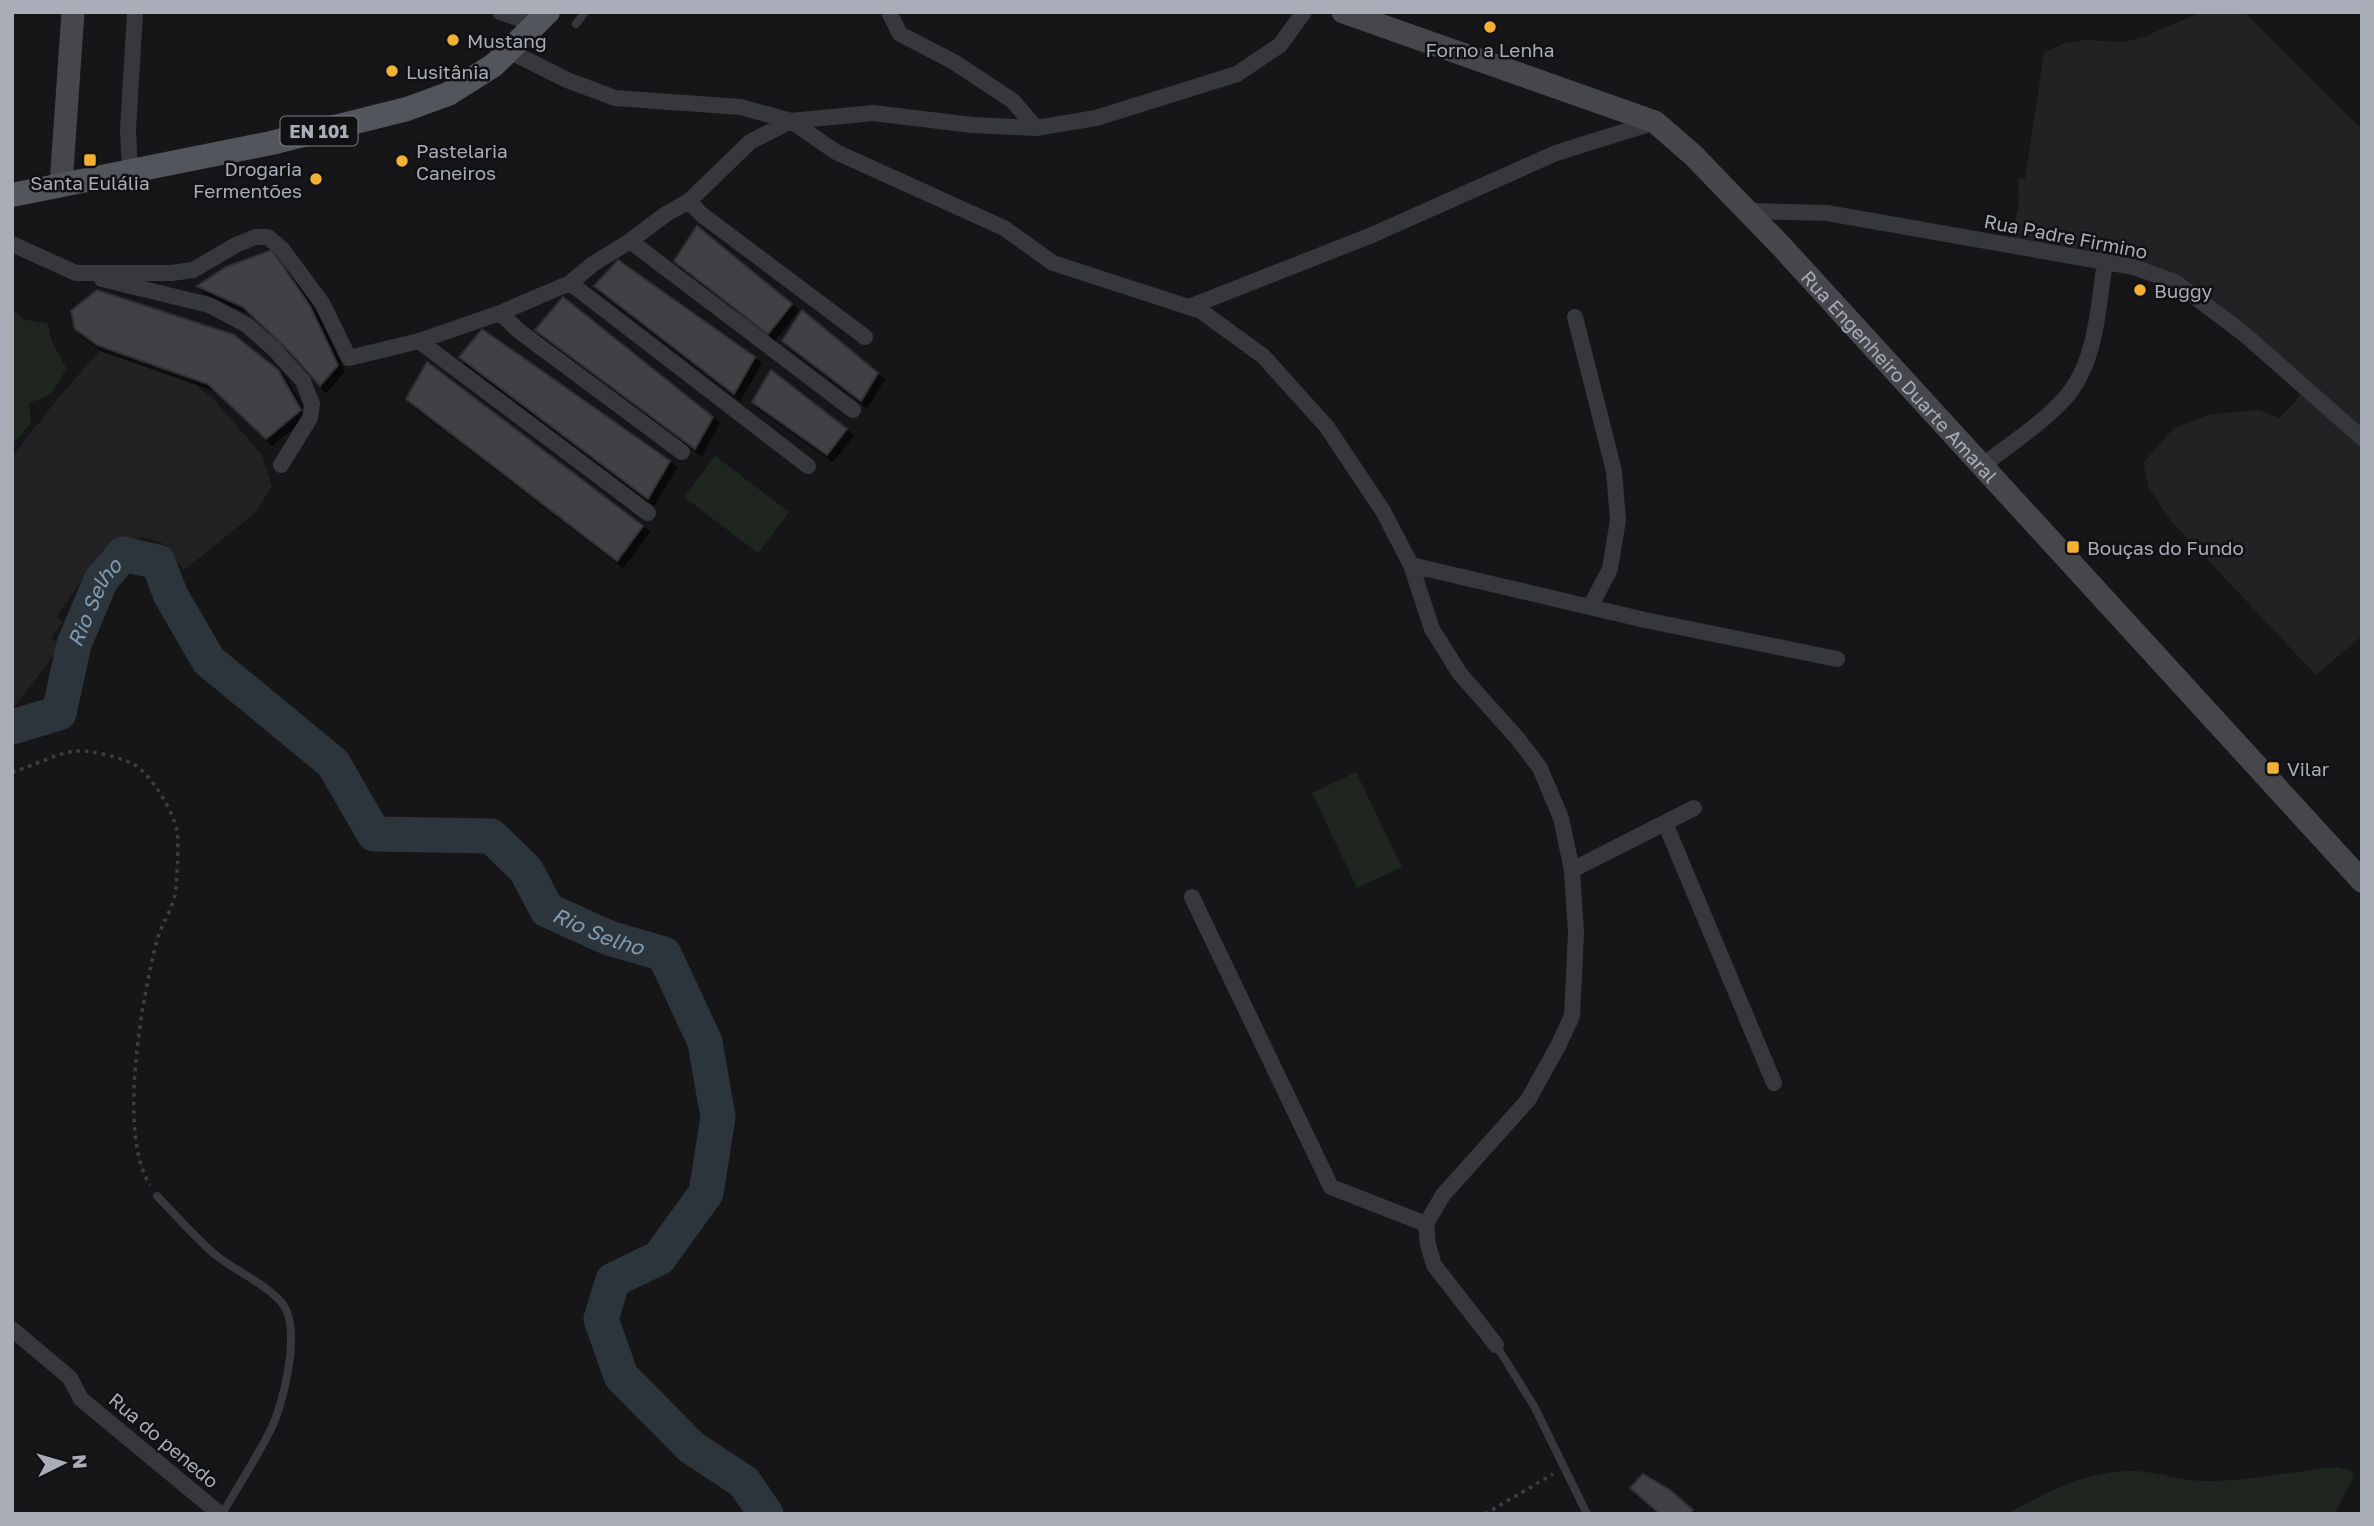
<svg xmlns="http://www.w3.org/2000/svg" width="2374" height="1526" font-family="'Golos Text',sans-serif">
<defs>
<filter id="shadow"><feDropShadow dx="6" dy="6" stdDeviation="0" flood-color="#0009"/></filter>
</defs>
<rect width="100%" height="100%" fill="#161618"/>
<path fill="#222225" d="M2201 12H2244L2362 129V636L2316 675 2171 521 2149 488 2143 463 2174 428 2211 414 2259 410 2279 418 2295 402 2302 390 2221 326 2183 291 2149 274 2009 242 2019 205 2018 178 2025 179 2044 53 2062 44 2085 40 2123 42 2144 37Z
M105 347 191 379 208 396 210 395 262 455 272 487 255 513 184 570 162 543 141 537 111 549 105 547 56 617 63 622 51 638 61 645 12 710V457L55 402 93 358Z"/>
<path fill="#1e261f" d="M12 308 23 319 48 324 52 342 66 368C58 387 50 399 29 402L31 423 12 445Z
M715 456 789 512 758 553 684 497Z
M1356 772 1402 867 1357 888 1312 793Z
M2338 1467 2352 1471 2353 1478 2334 1514H2007C2048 1492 2088 1469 2137 1471 2161 1473 2186 1482 2211 1481 2254 1480 2295 1471 2338 1467Z"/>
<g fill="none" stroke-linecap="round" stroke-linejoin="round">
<path stroke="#2c353c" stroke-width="35" id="s1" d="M12 727 59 713 74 644 101 580 123 554 158 562 171 596 209 661 333 763 374 834 491 836 526 870 547 910 609 938 664 954 705 1042 718 1117 706 1193 659 1258 613 1280 601 1319 621 1376 691 1447 744 1482 766 1514"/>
</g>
<path fill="#404145" stroke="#303034" stroke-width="2" filter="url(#shadow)" d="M697 226 792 304 768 334 674 261Z
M272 250 310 306 338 365 320 386 292 354 243 307 197 286 226 267Z
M618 260 755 357 734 394 594 286Z
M97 290 234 335 278 370 301 410 266 439 208 384 97 345 75 329 71 311Z
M563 297 713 417 695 449 535 330Z
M802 310 878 373 861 401 782 341Z
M482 329 670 461 648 499 459 357Z
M427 362 643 526 617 561 406 399Z
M771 370 847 429 827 455 752 402Z
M1643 1474 1670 1490 1693 1510 1690 1514H1660L1630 1488Z"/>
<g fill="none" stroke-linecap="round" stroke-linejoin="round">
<path stroke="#3d3f44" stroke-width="3.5" stroke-dasharray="3.5 5" stroke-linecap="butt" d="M12 772C34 766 55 753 78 751 91 750 123 758 135 765 151 775 174 812 177 831 179 844 177 882 175 895 172 910 161 925 157 940 142 998 117 1134 150 1185
M1485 1514 1553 1474"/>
<path stroke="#37383d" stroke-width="8" d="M576 24 585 12
M157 1196C177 1216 195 1238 217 1256 237 1272 265 1283 282 1303 302 1328 284 1404 270 1431 256 1459 238 1486 222 1514
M1496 1345 1534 1406 1587 1514"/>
<path stroke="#37383d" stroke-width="16" d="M500 12 538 25
M889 12 900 34 954 62 1013 101 1036 128
M509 51 567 80 615 98 741 107 791 121 836 152 1004 228 1053 263 1201 311 1263 356 1327 427 1383 511 1411 565 1432 629 1447 653 1460 674 1518 739 1540 768 1561 818 1572 870 1576 933 1572 1016 1558 1046 1528 1100 1443 1195 1426 1224 1428 1245 1434 1265 1496 1345
M130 173 128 130 135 12
M689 201 701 214 865 337
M1748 211 1827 213 2134 267 2175 282 2243 333 2362 438
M630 241 853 410
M12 244 76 273H172L193 270 236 245 255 237H268L282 249 322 303 349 358 419 341 500 313 570 283 593 264 630 241 666 214 689 201 750 142 791 121 873 113 972 125 1036 128 1096 118 1237 74 1280 45 1304 12
M102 279 209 305 247 325 275 350 303 381 312 404 310 418 281 465
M570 283 808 466
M1189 307 1372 235 1556 153 1655 122
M500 313 519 331 682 452
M1575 317 1614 471 1618 520 1610 569 1590 607
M419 341 648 513
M1982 466C2010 444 2043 423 2066 397 2097 361 2098 306 2105 262
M1411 565 1645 620 1837 659
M1665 823 1774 1083
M1572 870 1694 808
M1192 897 1331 1187 1426 1224
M12 1329 70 1378 81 1399 220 1514"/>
<g stroke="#45474d" stroke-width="23">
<path id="s2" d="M1343 12 1655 122 1693 155 1782 247 2362 881"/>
<path d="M61 185 73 12"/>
</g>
<path stroke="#53555c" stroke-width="24" d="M12 195 271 143 407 109 448 94 494 65 548 12"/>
</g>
<g fill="#f2b134" stroke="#111113" stroke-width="2.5">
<circle cx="1490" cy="27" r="7"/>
<circle cx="453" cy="40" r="7"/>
<circle cx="392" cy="71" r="7"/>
<rect x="83" y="153" width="14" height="14" rx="3.5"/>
<circle cx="402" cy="161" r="7"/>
<circle cx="316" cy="179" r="7"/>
<circle cx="2140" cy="290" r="7"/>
<rect x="2066" y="540" width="14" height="14" rx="3.5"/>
<rect x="2266" y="761" width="14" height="14" rx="3.5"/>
</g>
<g text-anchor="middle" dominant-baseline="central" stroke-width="5" stroke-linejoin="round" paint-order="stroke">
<rect fill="#111113" stroke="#7b7e86" stroke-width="2" x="280.5" y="116.5" width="77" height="29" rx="5"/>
<g font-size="18" font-weight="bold" fill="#a8adb8">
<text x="319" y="131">EN 101</text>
</g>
<g font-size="19" fill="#a8adb8" stroke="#111113" text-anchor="start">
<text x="467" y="40">Mustang</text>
<text x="1490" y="49" text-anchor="middle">Forno a Lenha</text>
<text x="406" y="71">Lusitânia</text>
<text x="416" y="150">Pastelaria<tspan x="416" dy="22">Caneiros</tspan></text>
<text x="302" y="168" text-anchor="end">Drogaria<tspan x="302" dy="22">Fermentões</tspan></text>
<text x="90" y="182" text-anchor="middle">Santa Eulália</text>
<text x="2154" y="290">Buggy</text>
<text x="2087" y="547">Bouças do Fundo</text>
<text x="2287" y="768">Vilar</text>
</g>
<g font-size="19" fill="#a8adb8" stroke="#111113">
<text transform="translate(2066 236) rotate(11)">Rua Padre Firmino</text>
<text stroke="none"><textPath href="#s2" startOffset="684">Rua Engenheiro Duarte Amaral</textPath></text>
<text transform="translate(164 1440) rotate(40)">Rua do penedo</text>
</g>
<g font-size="21" font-style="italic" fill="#7f9bb3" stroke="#111113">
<text stroke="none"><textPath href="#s1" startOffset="166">Rio Selho</textPath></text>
<text stroke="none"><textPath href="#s1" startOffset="880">Rio Selho</textPath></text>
</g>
</g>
<rect width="2374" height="1526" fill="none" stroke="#a8adb8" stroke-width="28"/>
<g transform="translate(63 1463) rotate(85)" stroke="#111113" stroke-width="5" paint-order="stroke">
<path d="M0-5L12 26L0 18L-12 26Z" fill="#a8adb8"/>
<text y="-10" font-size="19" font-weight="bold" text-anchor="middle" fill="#a8adb8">N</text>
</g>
</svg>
